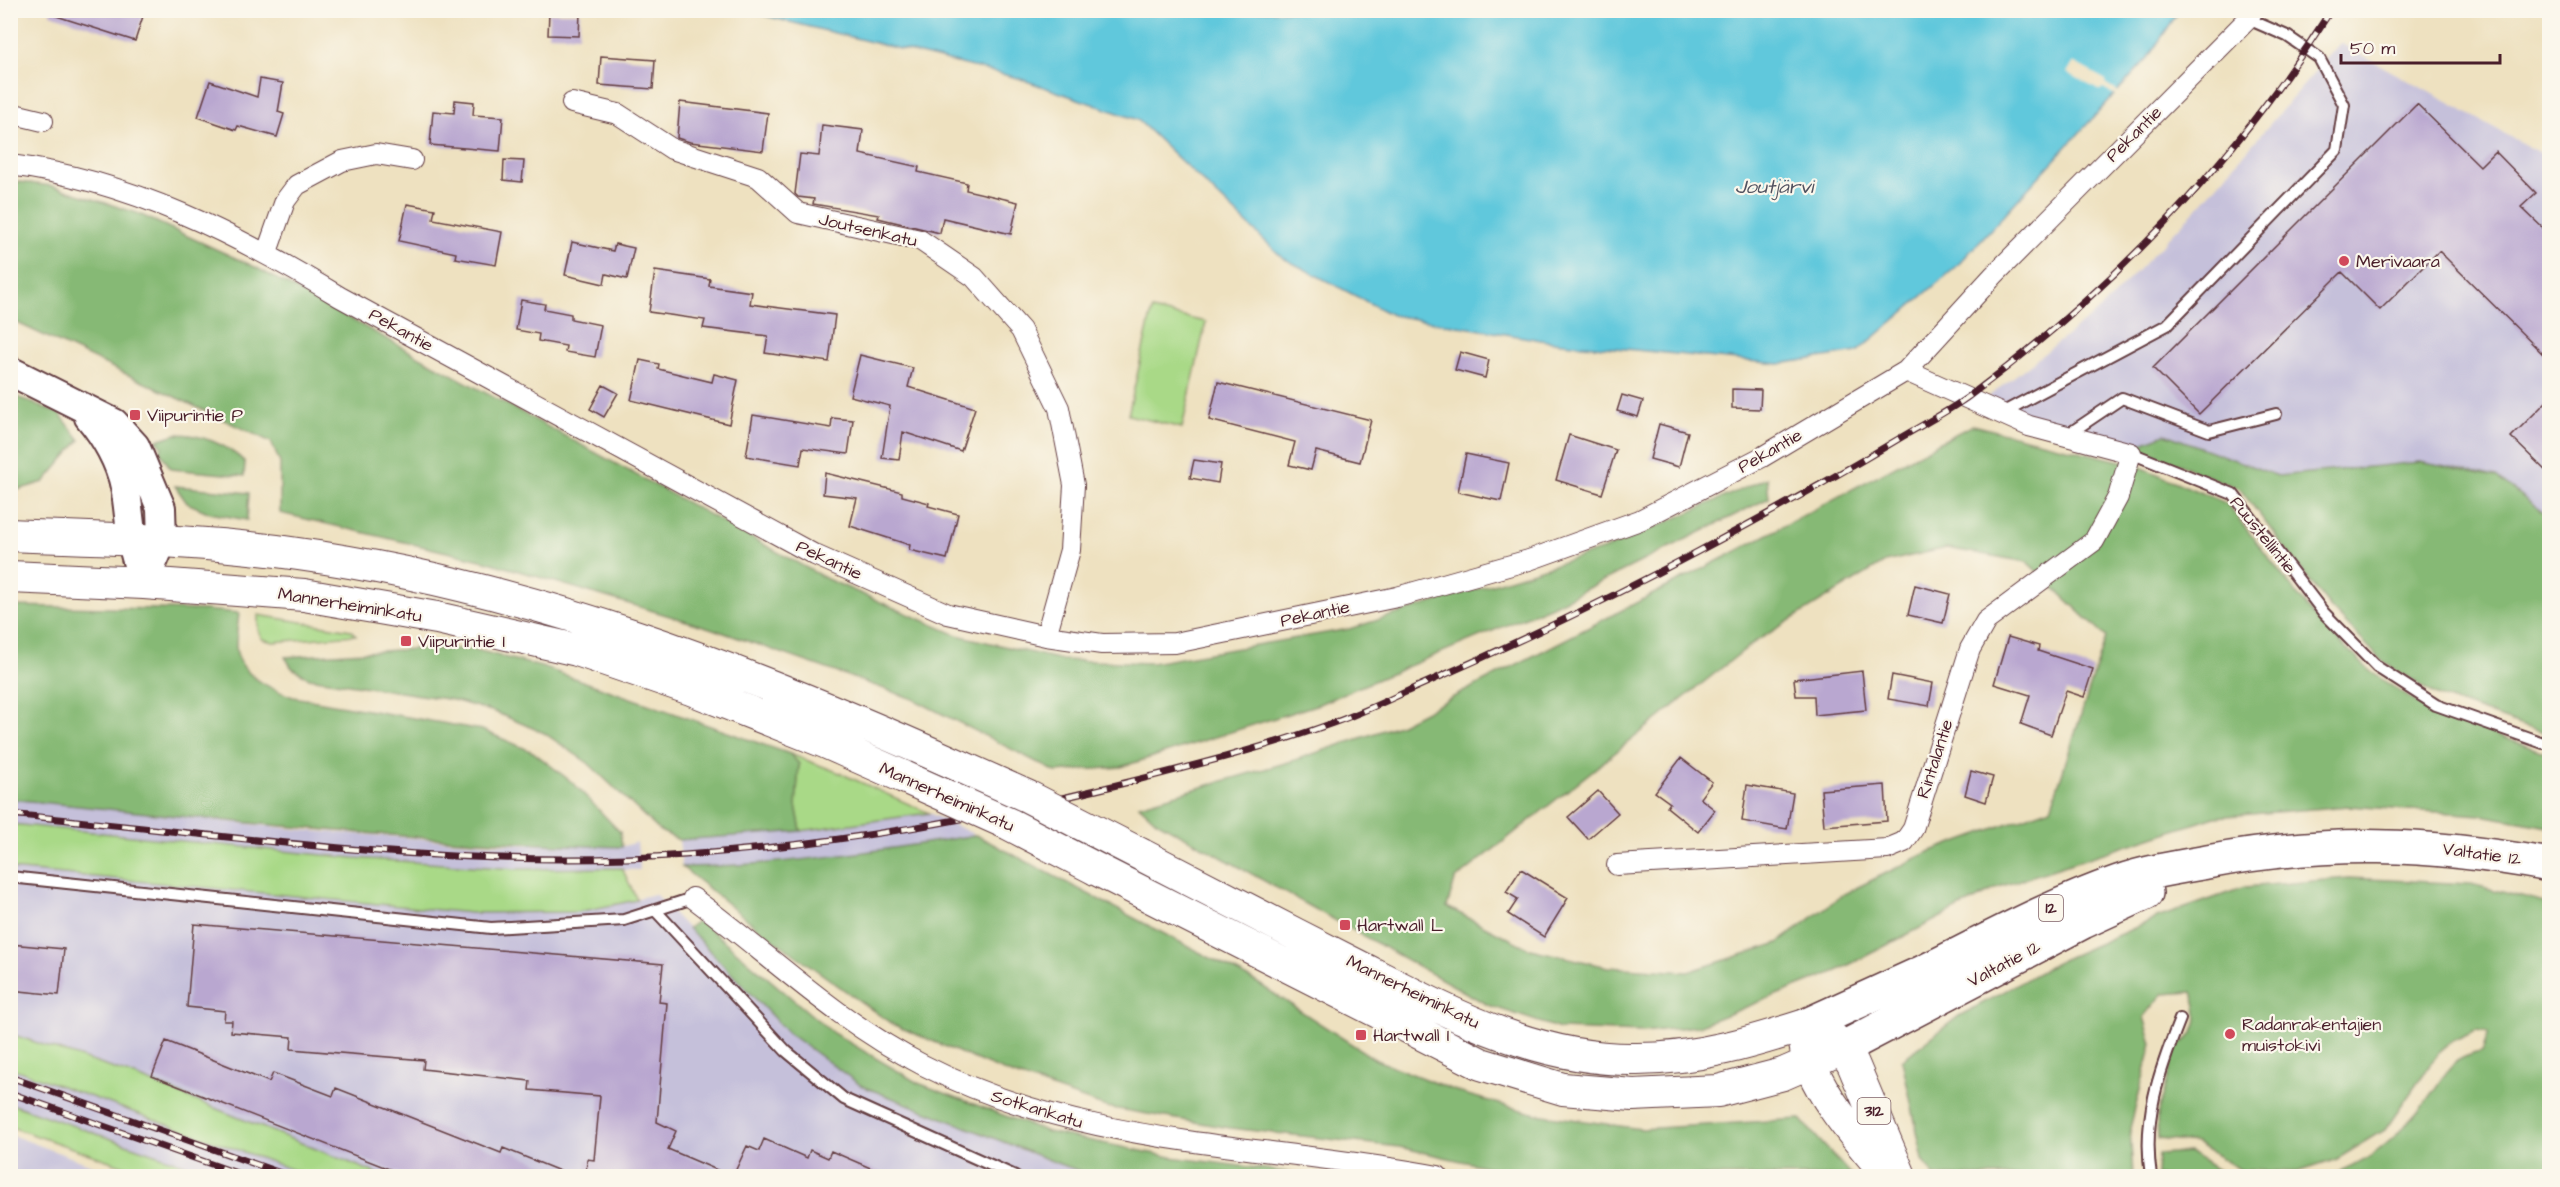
<svg xmlns="http://www.w3.org/2000/svg" width="2560" height="1187" font-family="'Architects Daughter',sans-serif">
<rect width="100%" height="100%" fill="#fbf7ec"/>
<filter id="ink" filterUnits="userSpaceOnUse"><feTurbulence type="fractalNoise" baseFrequency=".0167" numOctaves="2"/><feDisplacementMap in="SourceGraphic" scale="12" xChannelSelector="R" yChannelSelector="G"/><feConvolveMatrix kernelMatrix="1 2 1 2 8 2 1 2 1" color-interpolation-filters="sRGB"/></filter>
<filter id="wash" filterUnits="userSpaceOnUse"><feTurbulence type="fractalNoise" baseFrequency=".008" numOctaves="4" result="noise"/><feDisplacementMap in="SourceGraphic" scale="24" xChannelSelector="R" yChannelSelector="G"/><feGaussianBlur stdDeviation="1.35" result="paint"/><feColorMatrix in="noise" values="0 0 0 0 0 0 0 0 0 0 0 0 0 0 0 0 0 1.4 0 .05"/><feComposite in="paint" operator="in"/></filter>
<g filter="url(#wash)">
<rect width="100%" height="100%" fill="#eee1c0"/>
<path fill="#c5c0da" d="M2340 43 2549 158V517L2496 477 2420 462 2278 476 2165 434 2134 446 2035 419 1988 397 2102 308 2199 206Z
M10 799 312 831 493 844 621 847 637 842 640 870 517 869 354 858 11 824Z
M929 813 976 835 860 854 732 866 682 867 679 840 801 831Z
M11 869 471 913 578 912 655 894 788 1033 862 1086 1055 1163 1097 1176H383L135 1076 11 1034Z
M11 1068 154 1118 310 1176H218L11 1104Z
M11 1135 33 1143 121 1176H11Z"/>
<path fill="#a9d987" stroke="#7a7c59" stroke-width="1.5" d="M1152 310 1206 322 1182 428 1128 415Z
M258 615 351 630 356 635 273 642 262 639 258 630Z
M790 754 840 773 929 813 801 831 796 805 799 764Z
M11 824 354 858 517 869 622 868 637 900 578 912 471 913 11 869Z
M11 1034 135 1076 383 1176H310L11 1068Z
M11 1104 218 1176H153L11 1127Z"/>
<path fill="#86b974" stroke="#686c50" stroke-width="1.5" fill-rule="evenodd" d="M11 181 53 186 137 213 255 267 827 579 957 635 1062 660 1152 663 1349 629 1608 548 1767 478 1769 498 1552 606 1319 704 1121 767 1056 772 913 699 710 628 485 561 280 513V463L271 442 11 320Z
M10 394 60 414 80 440 44 482 11 492Z
M1972 425 2136 465 2226 503 2317 620 2371 672 2431 712 2541 751H2550L2549 827 2481 815 2349 806 2215 817 1999 887 1837 971 1698 1026 1643 1032 1560 1029 1488 1005 1156 821 1139 805 1289 762 1399 725 1733 553ZM1946 548 2027 562 2106 637 2051 808 1931 851 1844 894 1778 943 1688 972 1608 967 1530 949 1447 907 1455 880 1753 643 1885 562Z
M176 434C201 434 226 444 245 462L244 476 171 469 160 452 162 447 157 440Z
M2165 434 2278 476 2420 462 2496 477 2549 517V735L2438 696 2383 662 2330 607 2240 489 2134 446Z
M175 486 249 493 247 520 210 513 187 503Z
M11 606 205 610 239 613C238 624 236 636 236 647 238 675 271 689 293 697L482 730 533 752 573 783 620 832 622 847C417 842 214 820 11 799Z
M414 649H473L545 668 790 754 799 764 796 805 801 831 679 840 660 831 588 763 544 733 495 712 453 700 309 678 292 668 285 657Z
M976 835 1256 982 1376 1060 1464 1094 1536 1114 1641 1129 1800 1119 1852 1176H1528L1399 1147 1230 1128 1106 1107 1003 1071 892 1024 759 929 682 867C781 866 878 851 976 835Z
M2348 878 2471 884 2549 904V1176H2327C2352 1170 2376 1154 2395 1136 2407 1124 2421 1109 2431 1094 2447 1073 2452 1056 2482 1052L2489 1032 2476 1030 2452 1041 2438 1053 2385 1130 2337 1159 2297 1172 2241 1170 2196 1143 2158 1139 2157 1116 2175 1048C2199 1035 2201 1017 2192 992L2163 994 2144 1017 2152 1044 2130 1128 2133 1176H1934L1923 1160 1902 1060 1959 1016 2062 960 2157 918 2245 887Z
M699 920 833 1033 918 1083 1048 1132 1171 1157 1317 1176H1097L1062 1165 862 1086 788 1033 688 928Z
M2189 1152 2227 1176H2157L2158 1154Z"/>
<path fill="#60c8dc" stroke="#557484" stroke-width="1.5" d="M745 11H2179L2147 59 1956 267 1857 352 1779 364 1553 342 1392 315 1283 258 1138 120 1018 78Z"/>
<path fill="#eee1c0" d="M2073 62 2106 80 2105 83 2120 93 2117 96 2103 88 2100 91 2067 73Z"/>
<g id="blocks">
<path fill="#b9a7d0" d="M51 10H145L135 41 50 14Z
M549 13H580L579 36 548 35Z
M601 56 655 60 653 89 599 85Z
M260 79 283 83 278 112 284 114 277 137 238 126 236 130 198 117 210 81 257 97Z
M455 100 474 102 473 115 503 117 500 151 430 145 433 111 454 113Z
M680 102 768 113 763 151 690 142 677 138Z
M2417 104 2480 166 2495 151 2536 193 2521 207 2550 235V361L2439 251 2380 310 2342 272 2199 414 2153 368Z
M822 125 863 130 860 154 919 167 918 172 967 183 966 190 1018 202 1011 234 943 218 940 233 878 218 879 215 813 204 814 199 798 197 795 194 800 154 819 156Z
M504 160 524 161 522 182 503 180Z
M407 204 435 209 433 219 502 232 496 265 455 258 456 253 399 241Z
M572 242 613 251 615 244 634 248 627 279 606 274 604 284 565 275Z
M655 271 710 279 709 286 752 292 750 304 835 315 829 362 765 353 768 336 703 328 705 320 649 312Z
M521 300 545 304 544 309 571 314V319L601 325 595 357 565 352 566 346 538 341 539 334 516 330Z
M1460 352 1489 360 1485 378 1455 370Z
M860 355 913 368 908 387 975 408 961 451 903 432 899 460 882 458 890 406 850 396Z
M640 360 659 364 658 369 712 382 714 374 738 380 729 424 631 400Z
M1218 382 1371 420 1360 462 1316 451 1311 470 1289 465 1295 442 1209 420Z
M603 385 618 393 604 417 590 409Z
M1732 389 1761 390 1760 409 1732 408Z
M1622 395 1643 401 1638 417 1617 411Z
M2550 398V475L2511 437Z
M753 415 831 428 832 418 853 420 848 454 803 448 800 465 746 456Z
M1659 424 1688 432 1679 467 1650 459Z
M1569 435 1616 450 1602 494 1556 480Z
M1466 454 1509 463 1501 501 1458 492Z
M1194 460 1221 464 1218 483 1190 478Z
M825 473 902 492V496L929 503 928 506 958 514 947 559 909 550 910 545 850 526 857 498 823 494Z
M1915 585 1950 594 1943 623 1908 615Z
M2008 637 2039 646 2038 651 2093 669 2084 697 2066 691 2051 735 2021 724 2030 695 1994 684Z
M1862 671 1866 710 1815 715 1814 696H1796L1794 679Z
M1892 675 1933 683 1929 706 1888 699Z
M1681 758 1712 782 1700 798 1715 810 1698 832 1667 807 1670 803 1655 792Z
M1971 771 1993 777 1986 802 1965 795Z
M1747 785 1793 793 1787 829 1742 821Z
M1885 785 1887 821 1824 826 1821 790Z
M1598 791 1618 813 1588 839 1568 817Z
M1521 869 1568 898 1544 937 1508 914 1518 899 1506 892Z
M194 924 663 964 659 1002 667 1003 657 1122 676 1131 668 1149 731 1176H586L587 1159 594 1160 600 1096 529 1090 530 1081 423 1069 424 1060 291 1049 292 1037 231 1032 232 1021H224L225 1011 187 1007Z
M10 944 64 949 59 995 10 990Z
M166 1041 269 1082 273 1073 333 1096 336 1088 501 1153 503 1148 572 1176H407L152 1076Z
M764 1139 807 1158 810 1150 828 1158 831 1151 889 1176H733L747 1146 759 1151Z"/>
</g>
</g>
<g filter="url(#ink)">
<use href="#blocks" fill-opacity="0" stroke="#633c41" stroke-width="1.5"/>
<g fill="none" stroke-linecap="round" stroke-linejoin="round">
<g stroke="#633c41" stroke-width="14">
<path id="service" d="M2000 414 2167 325 2337 150 2344 105 2319 58 2287 36 2248 19
M2067 435 2122 398 2209 431 2276 414
M2131 453 2233 494 2324 613 2377 667 2436 705 2543 743H2550
M10 877 491 928 624 920 693 898
M655 910 786 1051 844 1099 1015 1176
M2151 1176C2142 1119 2159 1072 2180 1019"/>
</g>
<g stroke="#633c41" stroke-width="22">
<path id="minor" d="M572 103 618 114 672 149 758 177 798 213 920 240 974 277 1021 330 1059 408 1074 485 1070 550 1046 636
M10 113 43 121
M10 165C130 180 238 235 340 297L815 555 948 614 1046 636 1102 644 1175 643 1397 597 1529 560 1640 520 1762 457 1906 371 1994 275 2248 19 2253 10
M267 252 285 201 297 185 342 161 376 154 412 160
M1617 865 1887 849 1904 842 1913 829 1970 649 1986 621 2094 541 2118 497 2131 453 2029 426 1906 371
M693 898C770 955 838 1022 923 1065 1084 1148 1265 1143 1438 1176"/>
</g>
<g stroke="#633c41" stroke-width="32">
<path id="secondary" d="M10 371 114 423 135 446 161 508 162 541 144 583
M89 417C105 436 120 462 125 487 130 512 129 536 137 561"/>
</g>
<g stroke="#633c41" stroke-width="34">
<path id="primary" d="M10 535C106 539 203 540 298 554 530 586 750 672 962 767
M10 577 144 583 304 595 437 618 577 650 691 689 825 742 904 777
M1142 855C1210 890 1279 926 1348 961 1439 1007 1531 1061 1637 1059 1697 1059 1753 1042 1809 1024
M1096 869 1481 1064 1563 1089 1633 1095 1718 1091 1783 1074 1843 1048
M1829 1035 1843 1048 1853 1064 1900 1176
M1805 1043C1810 1087 1861 1143 1889 1176"/>
</g>
<g stroke="#633c41" stroke-width="36">
<path id="trunk" d="M1809 1024C1846 1007 1884 990 1921 973 1986 941 2049 906 2118 882 2147 872 2178 867 2207 862 2329 839 2428 843 2550 865
M1843 1048 2083 922 2146 893"/>
</g>
<use href="#service" stroke="#fff" stroke-width="10"/>
<use href="#minor" stroke="#fff" stroke-width="20"/>
<use href="#secondary" stroke="#fff" stroke-width="28"/>
<use href="#primary" stroke="#fff" stroke-width="32"/>
<use href="#trunk" stroke="#fff" stroke-width="33"/>
<g stroke="#4a1f2b" stroke-width="7">
<path id="rail" d="M10 814C232 836 462 871 685 855 840 844 982 819 1133 781 1200 764 1267 747 1333 723 1365 712 1396 696 1428 682 1519 642 1609 599 1697 552 1762 517 1827 482 1890 444 1916 428 1944 414 1968 397 2110 292 2237 160 2331 10
M10 1077 289 1176
M10 1093 245 1176"/>
</g>
<use href="#rail" stroke="#fbf7ec" stroke-width="4.5" stroke-dasharray="14" stroke-linecap="butt"/>
<g stroke="#633c41" stroke-width="34" stroke-linecap="butt">
<path id="primary-bridge" d="M962 767 1029 797 1142 855
M904 777 1009 824 1096 869"/>
</g>
<use href="#primary-bridge" stroke="#fff" stroke-width="32"/>
</g>
</g>
<g fill="#d1495b" stroke="#fbf7ec" stroke-width="2">
<circle cx="2344" cy="261" r="6"/>
<rect x="129" y="409" width="12" height="12" rx="3"/>
<rect x="400" y="635" width="12" height="12" rx="3"/>
<rect x="1339" y="919" width="12" height="12" rx="3"/>
<circle cx="2230" cy="1034" r="6"/>
<rect x="1355" y="1029" width="12" height="12" rx="3"/>
</g>
<g text-anchor="middle" dominant-baseline="central" stroke-width="4.5" stroke-linejoin="round" paint-order="stroke">
<g fill="#fbf7ec" stroke="#7f6065" stroke-width="1.5">
<rect x="2039" y="895" width="24" height="26" rx="4.5"/>
<rect x="1857.5" y="1098" width="33" height="26" rx="4.5"/>
</g>
<g font-size="16" font-weight="bold" fill="#4a1f2b">
<text x="2051" y="908">12</text>
<text x="1874" y="1111">312</text>
</g>
<g font-size="18" fill="#4a1f2b" stroke="#fbf7ec">
<text transform="translate(2134 134) rotate(-45)">Pekantie</text>
<text transform="translate(868 230) rotate(13)">Joutsenkatu</text>
<text transform="translate(401 330) rotate(29)">Pekantie</text>
<text transform="translate(1770 451) rotate(-30)">Pekantie</text>
<text transform="translate(2263 535) rotate(51)">Puustellintie</text>
<text transform="translate(829 560) rotate(25)">Pekantie</text>
<text transform="translate(350 605) rotate(9)">Mannerheiminkatu</text>
<text transform="translate(1315 614) rotate(-12)">Pekantie</text>
<text transform="translate(1935 759) rotate(-72)">Rintalantie</text>
<text transform="translate(947 797) rotate(24)">Mannerheiminkatu</text>
<text transform="translate(2482 854) rotate(8)">Valtatie 12</text>
<text transform="translate(2004 964) rotate(-28)">Valtatie 12</text>
<text transform="translate(1413 992) rotate(26)">Mannerheiminkatu</text>
<text transform="translate(1037 1109) rotate(17)">Sotkankatu</text>
</g>
<g font-size="18" fill="#4a1f2b" stroke="#fbf7ec" text-anchor="start">
<text x="2356" y="261">Merivaara</text>
<text x="147" y="415">Viipurintie P</text>
<text x="418" y="641">Viipurintie I</text>
<text x="1357" y="925">Hartwall L</text>
<text x="2242" y="1024">Radanrakentajien<tspan x="2242" dy="21">muistokivi</tspan></text>
<text x="1373" y="1035">Hartwall I</text>
</g>
<g font-size="20" font-style="italic" fill="#515260" stroke="#fbf7ec">
<text x="1774" y="187">Joutjärvi</text>
</g>
</g>
<rect width="2560" height="1187" fill="none" stroke="#fbf7ec" stroke-width="36"/>
<path d="M2341 54v9h159v-9" fill="none" stroke="#4a1f2b" stroke-width="3"/>
<text x="2350" y="54" font-size="18" fill="#4a1f2b" stroke="#fbf7ec" stroke-width="4.5" paint-order="stroke">50 m</text>
</svg>
